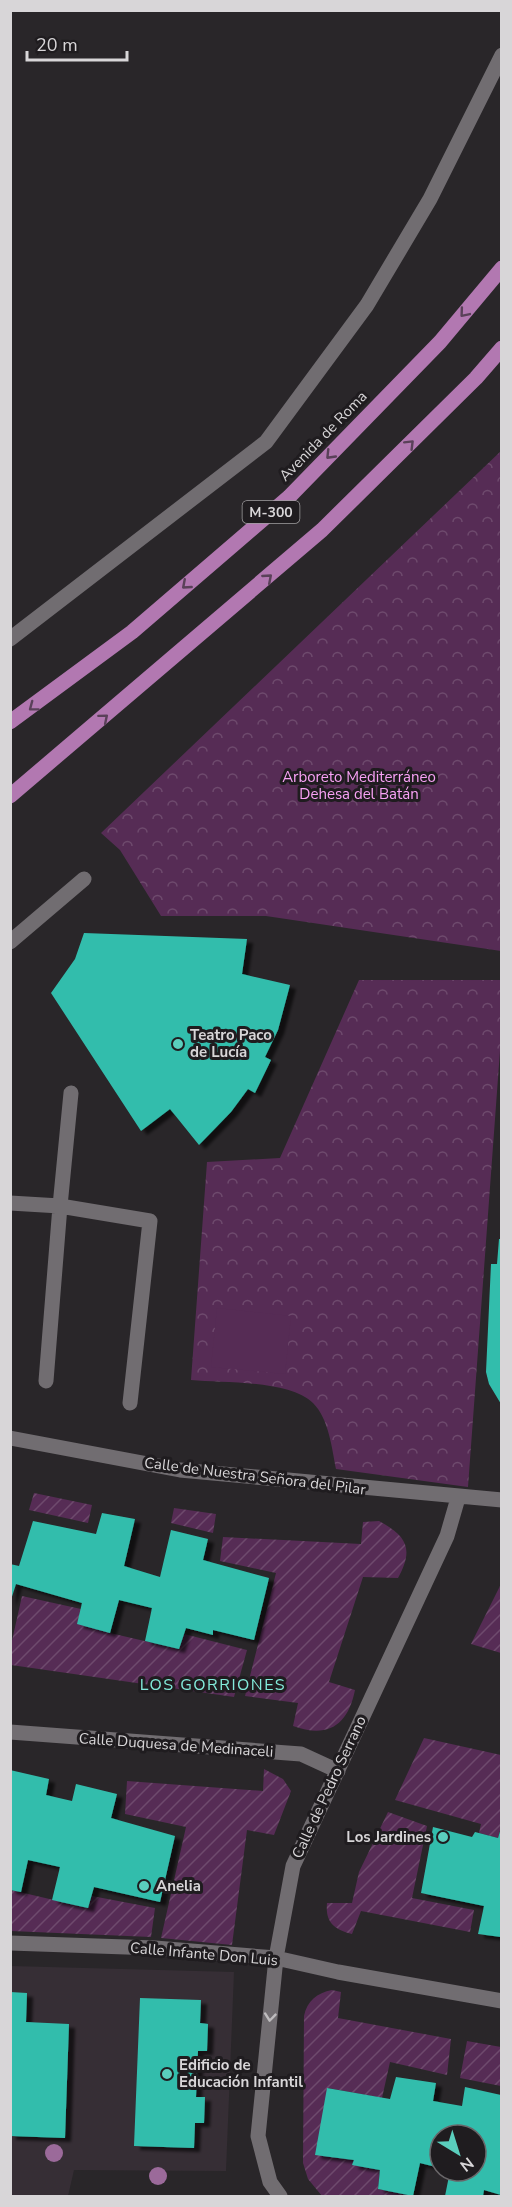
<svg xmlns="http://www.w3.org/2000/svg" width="512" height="2207" font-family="'Nunito Sans',sans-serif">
<defs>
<pattern id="park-crowns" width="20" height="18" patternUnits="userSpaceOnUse" patternTransform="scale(1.5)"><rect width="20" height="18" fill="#562c55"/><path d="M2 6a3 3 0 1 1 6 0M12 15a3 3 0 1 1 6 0" fill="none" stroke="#6e4a6d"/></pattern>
<pattern id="garden-furrows" width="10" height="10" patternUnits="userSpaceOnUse" patternTransform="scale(1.5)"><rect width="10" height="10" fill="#562c55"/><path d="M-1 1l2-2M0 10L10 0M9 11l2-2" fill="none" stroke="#6e4a6d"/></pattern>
<filter id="shadow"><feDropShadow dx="6" dy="4" stdDeviation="1.5" flood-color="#0009"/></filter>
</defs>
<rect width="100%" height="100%" fill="#292629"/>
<path fill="#362e35" d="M11 1966 234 1972 226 2171 74 2170 68 2196H11Z"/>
<path fill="url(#park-crowns)" d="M501 451V951L266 916H161L120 850 101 833Z
M359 980H501V1037L468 1487 336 1469C332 1449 329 1419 313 1403 289 1380 224 1383 191 1380L207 1162 280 1158Z"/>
<path fill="url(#garden-furrows)" d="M34 1493 92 1505 88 1523 29 1510Z
M174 1508 216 1514 213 1533 171 1523Z
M379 1521C407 1536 414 1549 398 1578L363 1577 329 1682 355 1690C348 1725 328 1739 293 1726L298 1703 245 1696 276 1573 220 1561 223 1537 361 1544 363 1522Z
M501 1584 502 1653H501L471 1644Z
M22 1596 81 1609 110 1633 179 1649 184 1634 247 1650 234 1697 11 1665V1645Z
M424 1738 501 1755 502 1823 498 1838 479 1833 481 1824 395 1800Z
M264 1769 283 1779 291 1791 274 1835 247 1830 232 1945 161 1938 186 1827 125 1814 127 1781 263 1791Z
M388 1812 427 1826 412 1898 474 1910 470 1932 361 1911 352 1934C335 1930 325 1923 327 1903H352L359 1872Z
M11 1890 88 1908 92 1896 155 1908 151 1937 11 1931Z
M332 1990 341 1992 338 2018 451 2039 447 2075 390 2062 382 2098 328 2088 316 2154 354 2160 353 2164 380 2170 378 2189 413 2196H322L308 2179 303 2163 304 2016C307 2001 317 1993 332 1990Z
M467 2041 501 2047V2086L460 2078Z"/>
<path fill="#562c55" d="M217 1308 291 1316 285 1374 211 1367Z"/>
<path fill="#33bdac" filter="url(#shadow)" d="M84 933 247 939 242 974 290 985 278 1030 265 1057 271 1060 255 1093 248 1089 231 1112 199 1145 170 1109 141 1131 51 993 75 959Z
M499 1239H501V1404L489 1384 486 1372 491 1264H497Z
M102 1513 135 1519 124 1566 160 1577 171 1530 208 1539 203 1560 269 1578 254 1640 213 1630V1635L186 1628 179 1649 145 1641 152 1608 119 1600 110 1633 77 1624 82 1603 16 1584 10 1603V1564L19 1566 33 1521 96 1534Z
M10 1770 49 1779 46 1795 72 1801 76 1784 117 1794 111 1818 175 1836 160 1902 94 1887 88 1908 52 1900 60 1867 28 1860 21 1892 10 1890Z
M433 1827 472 1837 475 1832 498 1838 501 1828V1937L478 1934 484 1906 421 1893Z
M10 1992 27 1993 26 2022 69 2024 65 2138 10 2136Z
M140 1998 201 2000 200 2023 208 2024 207 2051H198L196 2097H205L204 2123H195L194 2148 134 2146Z
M396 2077 436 2083 433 2101 462 2106 465 2087 501 2095V2195L484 2190 483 2196H445L450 2171H476V2135H440V2168L420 2163 413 2196 378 2189 380 2170 352 2165 354 2160 315 2155 327 2088 390 2099Z"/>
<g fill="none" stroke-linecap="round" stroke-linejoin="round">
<path stroke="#716d71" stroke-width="15" d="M10 942 84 879
M10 1203 60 1206 71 1093
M46 1381 60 1206 150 1221 130 1403"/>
<path stroke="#716d71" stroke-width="15" d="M10 639 266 442 367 305 430 199 502 55
M10 1438 180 1470 502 1500
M10 1732 301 1754 338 1771
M10 1943 155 1948 276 1958 338 1972 502 2001
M280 2196 270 2182 258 2136 276 1958 293 1866 447 1536 458 1498"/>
<path stroke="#b278b1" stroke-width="15" d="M10 722 132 632 289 497 440 342 502 268
M10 796 322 530 476 378 502 348"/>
</g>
<g fill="#9b6a9a">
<circle cx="54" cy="2153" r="9"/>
<circle cx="158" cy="2176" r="9"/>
</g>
<defs><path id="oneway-chevron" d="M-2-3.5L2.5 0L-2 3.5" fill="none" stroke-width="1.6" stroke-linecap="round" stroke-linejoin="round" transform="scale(1.5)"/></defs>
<g stroke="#5a4159">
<use href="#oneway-chevron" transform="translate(464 313) rotate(130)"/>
<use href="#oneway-chevron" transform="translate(410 444) rotate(-45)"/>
<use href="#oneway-chevron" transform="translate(330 455) rotate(134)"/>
<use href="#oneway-chevron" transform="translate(268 578) rotate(-41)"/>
<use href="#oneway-chevron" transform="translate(186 585) rotate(139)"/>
<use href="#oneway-chevron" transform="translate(33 707) rotate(143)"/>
<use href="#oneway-chevron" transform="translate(104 718) rotate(-40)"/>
</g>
<use stroke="#bebcbe" href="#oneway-chevron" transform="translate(270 2017) rotate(96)"/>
<g fill="#5acebd" stroke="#1f1c1f" stroke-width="2">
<circle cx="178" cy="1044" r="6"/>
<circle cx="443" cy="1837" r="6"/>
<circle cx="144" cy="1886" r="6"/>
<circle cx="167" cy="2074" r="6"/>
</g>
<g text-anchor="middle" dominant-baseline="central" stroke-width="6" stroke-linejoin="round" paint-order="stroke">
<rect fill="#1f1c1f" stroke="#a09ea0" stroke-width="1.5" x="242.5" y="501" width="57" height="22" rx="4.5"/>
<g font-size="14" font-weight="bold" fill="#d8d6d8">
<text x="271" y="512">M-300</text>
</g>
<g font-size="15" fill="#d8d6d8" stroke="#1f1c1f">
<text transform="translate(323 436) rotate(-46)">Avenida de Roma</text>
<text transform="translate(255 1476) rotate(7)">Calle de Nuestra Señora del Pilar</text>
<text transform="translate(176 1745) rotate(4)">Calle Duquesa de Medinaceli</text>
<text transform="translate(329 1787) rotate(-65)">Calle de Pedro Serrano</text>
<text transform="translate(204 1954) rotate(5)">Calle Infante Don Luis</text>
</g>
<g font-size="15" fill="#f9a2f6" stroke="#1f1c1f">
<text x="359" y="777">Arboreto Mediterráneo<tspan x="359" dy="17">Dehesa del Batán</tspan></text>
</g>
<g font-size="15" font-weight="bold" fill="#d8d6d8" stroke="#1f1c1f" text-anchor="start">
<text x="190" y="1035">Teatro Paco<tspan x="190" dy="17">de Lucía</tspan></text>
<text x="431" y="1837" text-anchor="end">Los Jardines</text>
<text x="156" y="1886">Anelia</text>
<text x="179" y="2065">Edificio de<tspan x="179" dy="17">Educación Infantil</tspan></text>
</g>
<g font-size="16" letter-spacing="1.5" fill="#83ebdb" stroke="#1f1c1f">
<text x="213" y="1685">LOS GORRIONES</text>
</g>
</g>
<rect width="512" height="2207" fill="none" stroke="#d8d6d8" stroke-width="24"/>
<g transform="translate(458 2153) rotate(142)"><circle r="28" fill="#1f1c1f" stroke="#696669" stroke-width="1.5"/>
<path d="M0-4.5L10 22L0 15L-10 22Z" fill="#5acebd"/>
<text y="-9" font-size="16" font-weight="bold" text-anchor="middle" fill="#d8d6d8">N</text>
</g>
<path d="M27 51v9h100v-9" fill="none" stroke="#d8d6d8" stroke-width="3"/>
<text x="36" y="51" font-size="18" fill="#d8d6d8" stroke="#1f1c1f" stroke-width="4.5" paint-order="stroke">20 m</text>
</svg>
